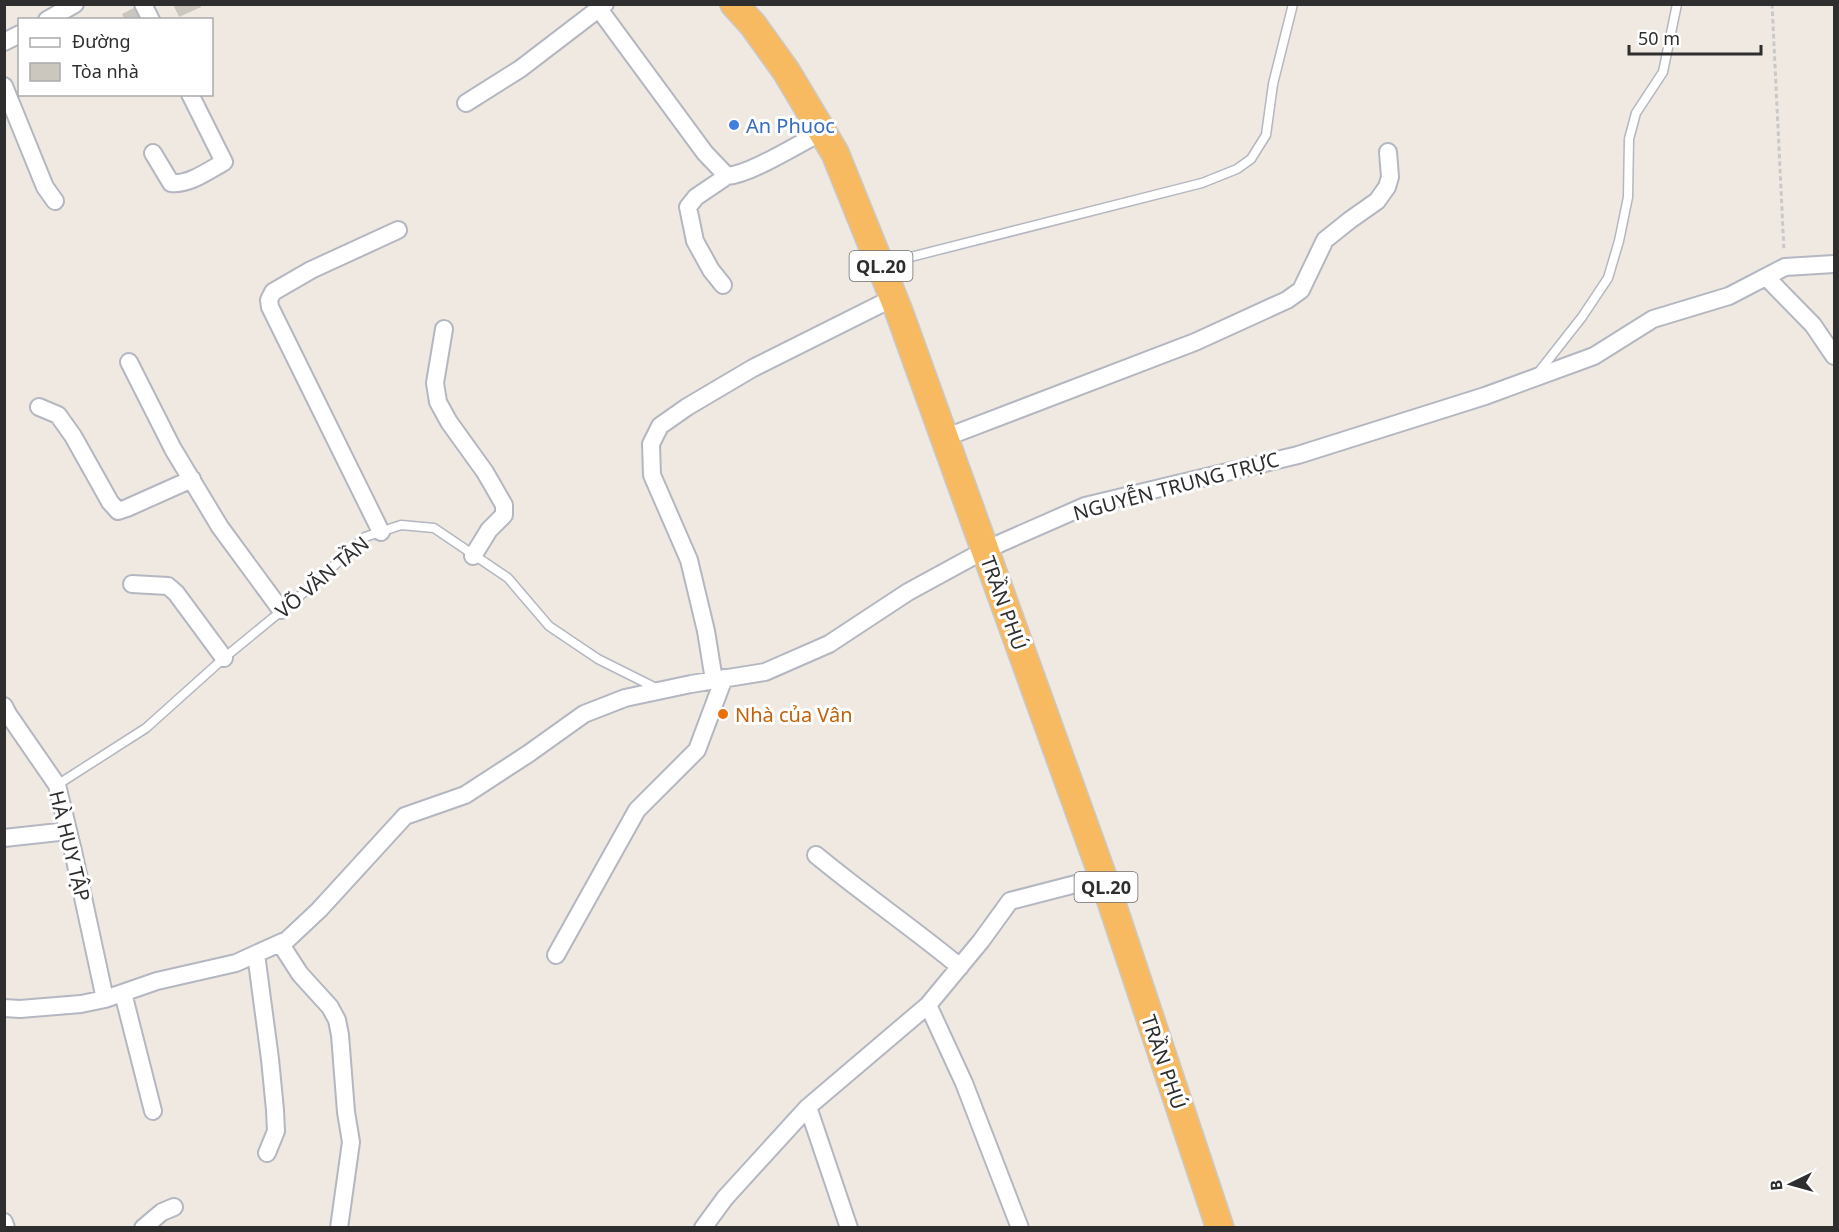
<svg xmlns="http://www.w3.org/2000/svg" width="1839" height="1232" font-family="'Noto Sans',sans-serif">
<rect width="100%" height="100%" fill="#efe9e1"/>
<path fill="#cbc7bf" d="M173 4H201V7L179 17Z
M138 6 144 20H125L122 14Z"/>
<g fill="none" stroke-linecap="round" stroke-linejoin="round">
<g stroke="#b4b7c1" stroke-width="11">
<path id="service" d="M883 264 1202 183 1237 169 1251 159 1266 135 1273 84 1293 4
M1538 373 1582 317 1608 278 1619 241 1628 197 1629 139 1636 113 1663 72 1677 4
M57 785 146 728 224 658 313 585 365 537 401 525 434 528 508 578 549 626 598 659 658 689"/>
</g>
<g stroke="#b4b7c1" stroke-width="20">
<path id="minor" d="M143 4 151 20
M599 9 705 153 727 176C751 174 798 144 822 132
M47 20 75 4
M4 42 20 34
M4 86 45 187 55 201
M466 103 520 69 605 4
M153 153 171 183C189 185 208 171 224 162L190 94
M1766 277 1813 325 1834 356
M723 285 711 270 695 241 688 207 696 197 727 176
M444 329 435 383 438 402 449 422 485 472 504 505V515L489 530 473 556
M129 362 173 449 220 527 281 610
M39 407 58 415 73 436 110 502 118 511 127 508 192 479
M944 438 1195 342 1287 300 1301 290 1325 240 1350 220 1377 201 1387 187 1390 177 1388 152
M381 532 270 307 269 300 273 292 311 270 398 230
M132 584 168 586 176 593 224 658
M714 680 706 631 689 560 652 475 651 444 660 426 687 407 753 368 893 298
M4 706 8 714 57 785 73 851 105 999
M4 838 68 831
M816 855C863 894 913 928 960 967
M280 943 300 974 330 1007 337 1020 340 1035 346 1112 351 1142 339 1228
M256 954 270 1059 275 1110 276 1131 267 1153
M556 955 637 810 697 750 724 678
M123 993 153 1111
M928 1005 964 1083 1020 1228
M4 1008 20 1009 81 1004 105 999 157 981 236 963 280 943 287 940 319 910 405 816 465 795 528 754 584 714 625 698 691 684 765 672 829 644 908 592 985 550 1085 506 1298 455 1485 396 1594 356 1653 319 1729 296 1785 267 1834 264
M808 1107 849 1228
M4 1222 6 1228
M143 1228 162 1212 174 1207
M703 1228 725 1198 808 1107 928 1005 981 941 1010 901 1103 877"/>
</g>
<g stroke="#c9c9c9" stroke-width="30">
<path id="trunk" d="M734 4 753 25 786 71 835 153 898 309 1103 877 1220 1228"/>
</g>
<path stroke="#c9c9c9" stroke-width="3" stroke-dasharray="4.5 3" stroke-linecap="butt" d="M1772 4 1784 251"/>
<use href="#service" stroke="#fff" stroke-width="8"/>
<use href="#minor" stroke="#fff" stroke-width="16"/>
<use href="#trunk" stroke="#f8ba60" stroke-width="27"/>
</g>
<circle fill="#3f7fe0" stroke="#fff" stroke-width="2" cx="734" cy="125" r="6"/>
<circle fill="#e8710a" stroke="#fff" stroke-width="2" cx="723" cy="714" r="6"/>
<g text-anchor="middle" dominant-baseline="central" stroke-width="6" stroke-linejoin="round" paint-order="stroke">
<g fill="#fff" stroke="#6d6d6d" stroke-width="1.5">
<rect x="849.5" y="251" width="63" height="30" rx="4.5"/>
<rect x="1074.5" y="872" width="63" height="30" rx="4.5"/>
</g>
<g font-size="18" font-weight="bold" fill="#2e2e2e">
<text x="881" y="266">QL.20</text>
<text x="1106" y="887">QL.20</text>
</g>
<g font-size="20" fill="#366cbe" stroke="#fff" text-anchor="start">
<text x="746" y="125">An Phuoc</text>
</g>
<g font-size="20" fill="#2e2e2e" stroke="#fff">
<text transform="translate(1176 486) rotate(-15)">NGUYỄN TRUNG TRỰC</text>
<text transform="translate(322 577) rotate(-40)">VÕ VĂN TẦN</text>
<text transform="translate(1004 603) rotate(70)">TRẦN PHÚ</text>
<text transform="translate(70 846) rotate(76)">HÀ HUY TẬP</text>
<text transform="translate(1164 1062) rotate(71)">TRẦN PHÚ</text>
</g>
<g font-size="20" fill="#c56008" stroke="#fff" text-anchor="start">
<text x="735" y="714">Nhà của Vân</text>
</g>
</g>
<rect width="1839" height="1232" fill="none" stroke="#2e2e2e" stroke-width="12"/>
<rect x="18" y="18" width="195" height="78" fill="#ffffff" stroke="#ababab" stroke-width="1.5"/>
<rect x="30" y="38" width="30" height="9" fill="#ffffff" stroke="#ababab" stroke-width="1.5"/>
<text x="72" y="48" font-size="18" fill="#2e2e2e">Đường</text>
<rect x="30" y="63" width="30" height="18" fill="#cbc7bf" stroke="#ababab" stroke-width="1.5"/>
<text x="72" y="78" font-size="18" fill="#2e2e2e">Tòa nhà</text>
<g transform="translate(1791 1184) rotate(265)" stroke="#ffffff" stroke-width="4.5" paint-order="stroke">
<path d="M0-4.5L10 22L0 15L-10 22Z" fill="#2e2e2e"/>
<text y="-9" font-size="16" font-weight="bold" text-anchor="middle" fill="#2e2e2e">B</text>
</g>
<path d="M1629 45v9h132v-9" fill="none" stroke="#2e2e2e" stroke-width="3"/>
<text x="1638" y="45" font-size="18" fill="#2e2e2e" stroke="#ffffff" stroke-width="4.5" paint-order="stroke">50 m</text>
</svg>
